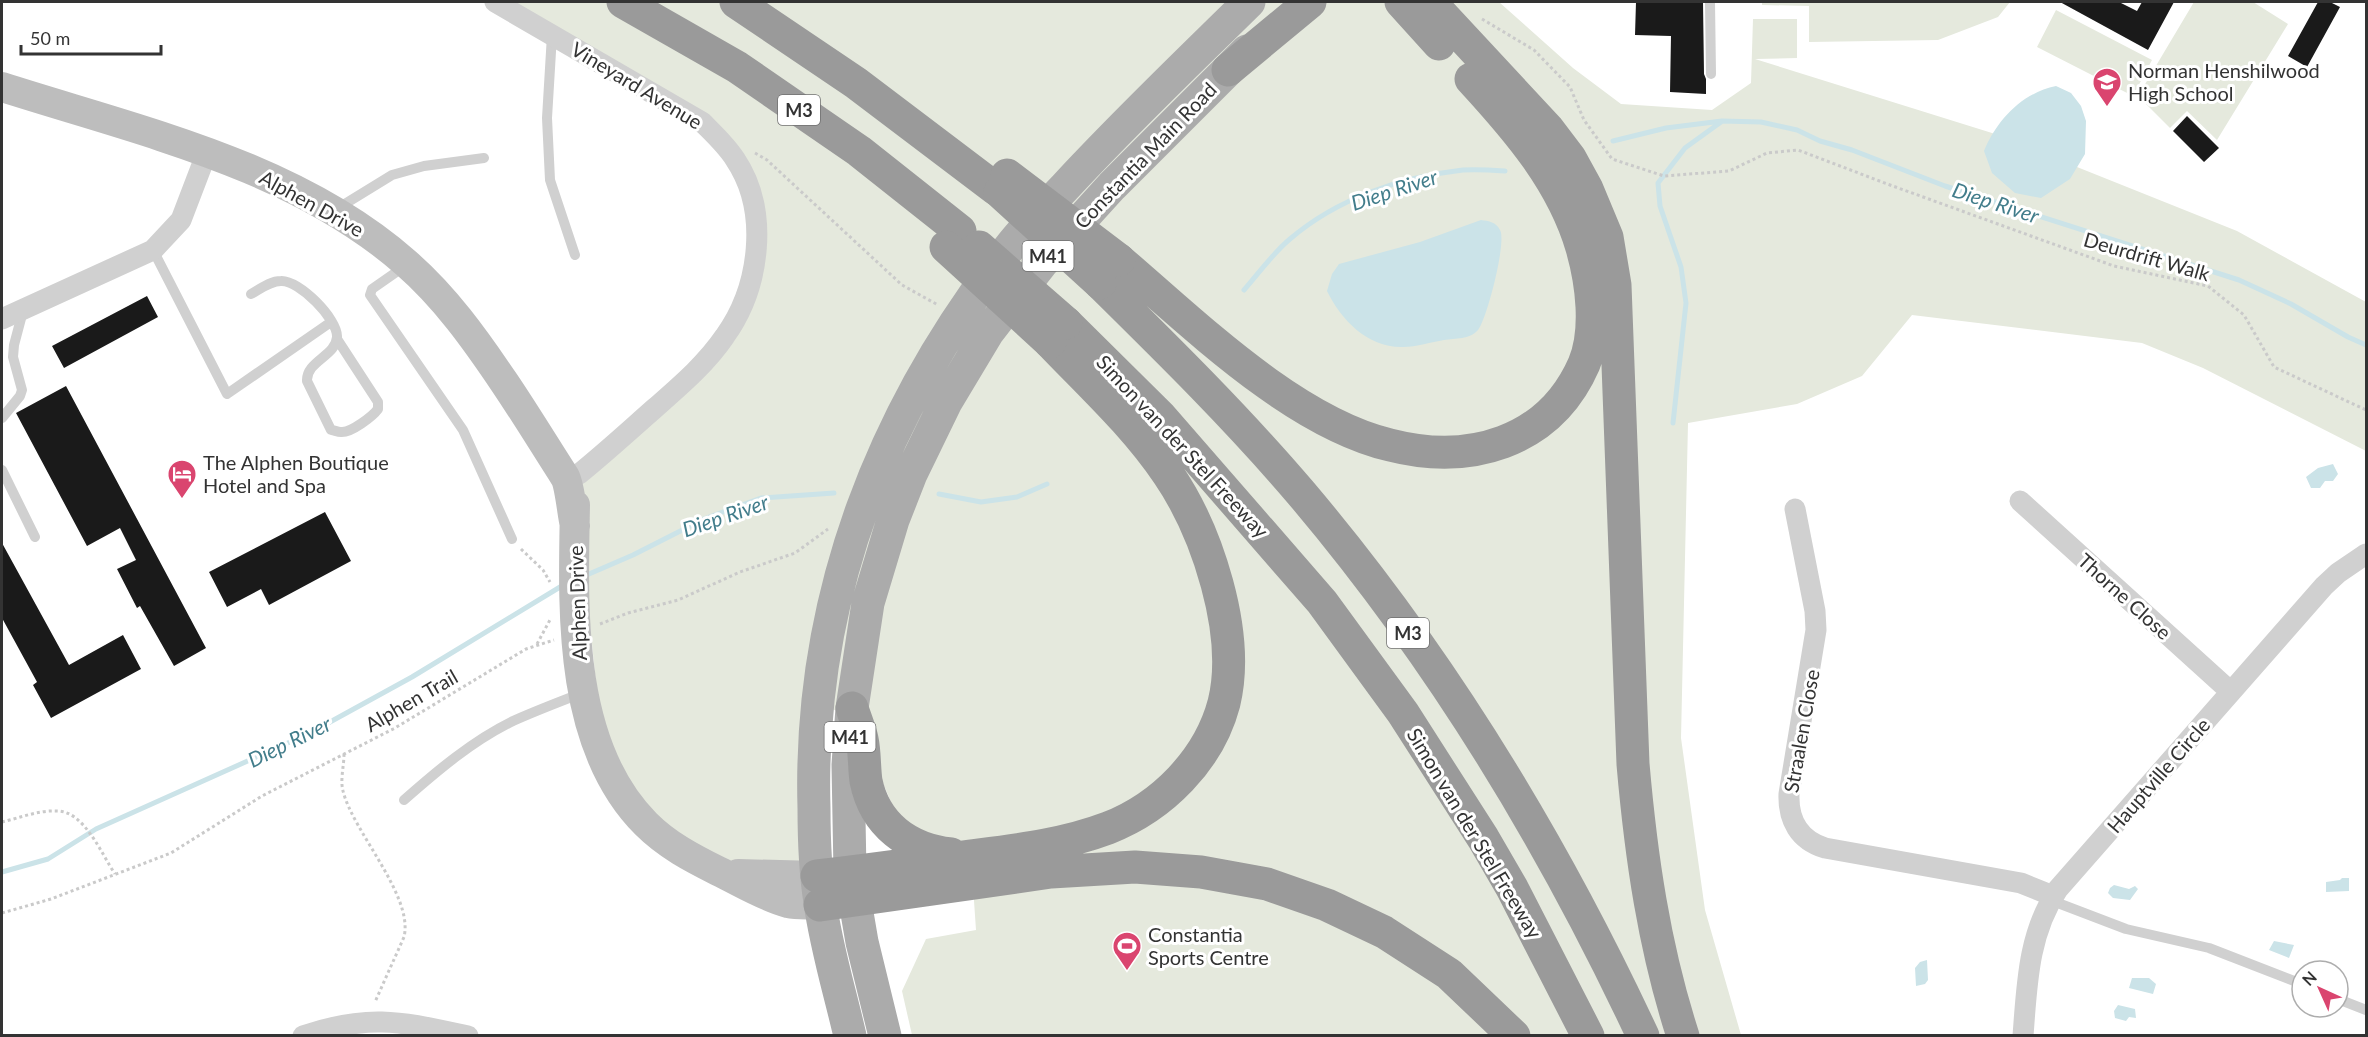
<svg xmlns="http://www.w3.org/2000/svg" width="2368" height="1037" font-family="Lato,sans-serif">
<rect width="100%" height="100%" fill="#fff"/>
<path fill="#e5e9dd" d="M495 2H1499L1573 68 1621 104 1712 110 1751 83 1753 19H1797V58L1755 59 1992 133 2237 231 2366 302V451L2203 368 2142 343 1912 315 1862 376 1797 404 1688 423 1681 738 1705 910 1741 1035H912L902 991 926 939 976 930 971 857 907 841 852 708 817 712V876L703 863 604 761 575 478 726 335 757 235 720 139Z
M1762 2H2010L1998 17 1938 40 1809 42V6L1762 5Z
M2194 2H2253L2288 24 2217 140 2187 111 2170 128 2138 96Z
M2056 10 2152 60 2133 96 2037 47Z"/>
<path fill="#cbe3e8" d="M2056 86 2071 93 2081 106 2086 121 2085 154 2070 179 2041 198 2015 193 1992 173 1984 151C1997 120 2022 93 2056 86Z
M1481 220C1489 221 1496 222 1500 230 1507 241 1487 319 1478 330 1469 340 1456 338 1444 340 1431 342 1417 347 1403 347 1368 348 1341 320 1327 291L1332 274 1339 264 1420 242Z
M2333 464 2338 474 2333 481H2325L2320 488H2311L2306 477 2318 468Z
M2342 878H2349V891L2326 892V882L2340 880Z
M2114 885 2129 889 2135 886 2138 889 2130 900 2113 898 2108 893 2110 888Z
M2274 941 2294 945 2289 958 2269 950Z
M1927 960 1928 980 1925 984 1916 986 1915 968 1920 962Z
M2132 978H2149L2156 984 2153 994 2129 988Z
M2118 1005 2135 1009 2136 1018 2129 1017 2126 1021 2115 1018 2114 1011Z"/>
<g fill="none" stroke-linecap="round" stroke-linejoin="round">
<path stroke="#cbe3e8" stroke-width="5" d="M1613 141 1666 128 1722 121 1761 122 1797 130 1820 141 1852 150 1945 186 2239 280 2291 304 2348 337 2366 345
M1244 290C1259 273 1273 253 1290 239 1338 198 1401 177 1463 170 1477 169 1491 170 1505 171
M1673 423 1686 303 1681 267 1660 206 1658 183 1685 148 1721 122
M939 494 981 502 1017 497 1047 484
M589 574 633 555 704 519 761 498 834 493
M2 872 48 859 96 829 310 733 412 677 565 584"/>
</g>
<path fill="#1a1a1a" d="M1636 2H1703L1704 74 1706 79V94L1670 92 1671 36 1635 35Z
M2060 2H2119L2137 11 2142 2H2174L2148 50Z
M2318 2H2330L2340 7 2307 67 2288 56Z
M2187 116 2219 148 2204 162 2173 131Z
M147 296 158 317 64 368 52 346Z
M66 386 206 648 174 666 140 606 137 608 117 569 136 560 120 528 87 546 16 413Z
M325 512 351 561 269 605 261 589 227 607 209 572Z
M2 543 69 665 123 635 141 669 51 718 33 685 37 682 2 618Z"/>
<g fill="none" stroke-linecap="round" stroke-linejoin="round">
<path stroke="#cacaca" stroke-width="3" stroke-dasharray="3 3" stroke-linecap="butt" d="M1482 19 1534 50 1570 87 1584 120 1612 159 1664 176 1729 171 1767 153 1798 150 1890 185 2114 266 2208 286 2244 315 2274 367 2366 410
M755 153 767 160 902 285 938 305
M521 549 543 570 550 582
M600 624 628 613 678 600 740 572 795 553 828 529
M537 644 551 618
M344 754C344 766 340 780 343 791 353 832 414 896 404 937L375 1002
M2 822C19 818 39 810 57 811 84 811 101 853 115 874
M2 913 51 899 171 853 262 796 395 728 526 649 554 640"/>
<path stroke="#d0d0d0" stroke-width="10" d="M1710 2 1711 74
M552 35 547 118 550 180 575 255
M335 210 392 175 424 166 484 158
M153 250 227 394 331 322
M405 266 372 289 370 295 463 430 512 539
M251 294C260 289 270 281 281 281 299 280 338 319 337 337 336 356 306 361 307 381L331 430C334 430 337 432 341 432 351 433 373 416 378 409V402L337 339
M2 418 20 396 22 390 13 357 14 345 23 311
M2 470 35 537
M404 800C437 771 472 741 513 721 535 711 559 702 582 693
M2050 900 2126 929 2209 948 2302 984
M2338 999 2366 1010"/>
<path stroke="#d0d0d0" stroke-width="21" d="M495 2 702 122C714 134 726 145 735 159 770 211 760 287 725 336 706 364 680 386 655 408 630 430 605 453 579 474
M2 319 153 250 181 220 207 152
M2020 501 2231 692
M1795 509 1815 611 1816 630 1789 794C1788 820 1799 840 1825 848L2021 883 2053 896
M303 1036C370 1013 402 1022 468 1036
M2023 1036C2027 984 2028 934 2058 889L2324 586 2338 573 2366 554"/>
<path stroke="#bdbdbd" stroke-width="30" d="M2 87C139 131 295 165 406 263 445 297 475 339 504 382 525 413 545 446 565 477 570 486 572 514 575 526
M575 505C573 609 567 745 646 824 667 845 692 858 718 871 741 882 763 896 788 903 798 905 810 904 820 905
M738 874 817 876"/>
<path stroke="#ababab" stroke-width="33" d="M850 1036C840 992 826 947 820 902 815 871 814 839 814 808 808 597 883 407 1013 243 1029 223 1048 205 1065 187 1124 123 1187 63 1249 2
M885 1036 862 942 850 872 848 765 852 708 868 603 893 520 911 474 946 402 988 332 1041 264 1112 186 1247 51"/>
<path stroke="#9a9a9a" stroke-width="33" d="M623 2 737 67 859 151 960 231
M736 2 856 83 996 189
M1401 2 1439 44
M1430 2 1548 129 1570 158 1587 189 1607 237 1615 285 1633 764C1641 856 1654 947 1683 1036
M1228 70 1310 2
M1119 260C1194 324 1293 422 1390 445 1468 465 1549 444 1584 364 1598 331 1592 283 1582 248 1563 182 1517 129 1471 79
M1100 283C1169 351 1238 419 1301 493 1440 657 1552 841 1643 1036
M1066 323 1161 417 1322 602 1403 713 1483 838 1512 888 1588 1036
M852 708C855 718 860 729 862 739 865 753 864 767 866 781 875 825 908 849 951 854
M817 876C868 870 919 863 970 856 1017 850 1063 845 1108 828 1162 807 1209 760 1224 703 1241 633 1207 531 1168 474 1135 425 1090 384 1050 342
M820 905 1051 872 1135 867 1201 872 1267 884 1327 905 1384 932 1449 974 1514 1036"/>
<path stroke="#9a9a9a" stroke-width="33" d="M1007 175 1119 260
M1000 192 1100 283
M946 247 1050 342
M979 247 1066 323"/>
</g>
<defs>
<g id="school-pin" transform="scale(1.5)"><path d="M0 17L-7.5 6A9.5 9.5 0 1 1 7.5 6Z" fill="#da456f" stroke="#fff"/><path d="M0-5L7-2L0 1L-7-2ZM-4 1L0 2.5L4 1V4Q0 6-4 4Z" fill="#fff"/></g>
<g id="hotel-pin" transform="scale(1.5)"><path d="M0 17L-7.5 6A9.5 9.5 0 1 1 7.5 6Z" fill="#da456f" stroke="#fff"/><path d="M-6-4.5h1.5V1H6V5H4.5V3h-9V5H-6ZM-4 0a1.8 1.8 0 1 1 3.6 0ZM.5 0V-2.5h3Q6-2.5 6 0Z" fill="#fff"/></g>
<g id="stadium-pin" transform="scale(1.5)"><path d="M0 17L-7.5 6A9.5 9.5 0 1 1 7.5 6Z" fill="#da456f" stroke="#fff"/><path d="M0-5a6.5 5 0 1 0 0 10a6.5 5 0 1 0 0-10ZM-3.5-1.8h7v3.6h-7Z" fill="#fff"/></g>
</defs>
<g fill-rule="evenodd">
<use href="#school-pin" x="2107" y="82"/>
<use href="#hotel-pin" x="182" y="474"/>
<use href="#stadium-pin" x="1127" y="946"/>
</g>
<g text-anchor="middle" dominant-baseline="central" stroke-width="6" stroke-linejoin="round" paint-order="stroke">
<g fill="#fff" stroke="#707070" stroke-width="1.5">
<rect x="778" y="95" width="42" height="30" rx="4.5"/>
<rect x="1022.5" y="241" width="51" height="30" rx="4.5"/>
<rect x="1387" y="618" width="42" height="30" rx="4.5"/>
<rect x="824.5" y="722" width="51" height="30" rx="4.5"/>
</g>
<g font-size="18" font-weight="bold" fill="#333">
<text x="799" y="110">M3</text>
<text x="1048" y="256">M41</text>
<text x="1408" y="633">M3</text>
<text x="850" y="737">M41</text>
</g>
<g font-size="20" fill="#333" stroke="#fff" text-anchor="start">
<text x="2128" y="70">Norman Henshilwood<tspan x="2128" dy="23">High School</tspan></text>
<text x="203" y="462">The Alphen Boutique<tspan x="203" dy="23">Hotel and Spa</tspan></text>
<text x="1148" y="934">Constantia<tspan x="1148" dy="23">Sports Centre</tspan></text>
</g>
<g font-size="20" fill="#333" stroke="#fff">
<text transform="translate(637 85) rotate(31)">Vineyard Avenue</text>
<text transform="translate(1145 155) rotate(-46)">Constantia Main Road</text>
<text transform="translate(312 203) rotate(29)">Alphen Drive</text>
<text transform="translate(2147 256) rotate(16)">Deurdrift Walk</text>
<text transform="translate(1183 446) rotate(47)">Simon van der Stel Freeway</text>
<text transform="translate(2125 596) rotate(42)">Thorne Close</text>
<text transform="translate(577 603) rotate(-92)">Alphen Drive</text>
<text transform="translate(411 700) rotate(-30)">Alphen Trail</text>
<text transform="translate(1801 731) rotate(-80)">Straalen Close</text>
<text transform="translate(2158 775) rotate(-49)">Hauptville Circle</text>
<text transform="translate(1475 833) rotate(59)">Simon van der Stel Freeway</text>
</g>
<g font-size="21" font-style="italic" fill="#427d8b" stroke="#fff">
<text transform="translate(1394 189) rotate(-18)">Diep River</text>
<text transform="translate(1996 202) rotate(18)">Diep River</text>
<text transform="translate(725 515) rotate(-19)">Diep River</text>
<text transform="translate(289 741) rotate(-26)">Diep River</text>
</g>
</g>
<rect width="2368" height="1037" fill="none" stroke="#333333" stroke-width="6"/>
<g transform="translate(2320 989) rotate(315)"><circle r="28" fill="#ffffff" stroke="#adadad" stroke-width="1.5"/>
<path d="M0-4.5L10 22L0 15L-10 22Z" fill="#da456f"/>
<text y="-9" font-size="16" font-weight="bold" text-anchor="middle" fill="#333333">N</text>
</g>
<path d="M21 45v9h140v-9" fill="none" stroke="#333333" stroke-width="3"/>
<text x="30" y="45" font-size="18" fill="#333333" stroke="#ffffff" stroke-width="4.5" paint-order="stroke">50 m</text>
</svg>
